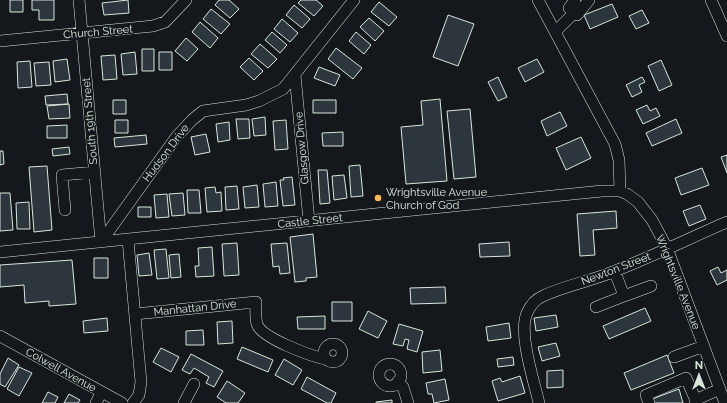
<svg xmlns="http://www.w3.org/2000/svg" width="727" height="403" font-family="Raleway,sans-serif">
<rect width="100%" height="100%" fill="#14181c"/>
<path fill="#2c363c" stroke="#d8e6dc" d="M10 0H23V12H10Z
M32 0H54V20H39V10H32Z
M128 0 129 13 104 15 102 3Z
M219 0H229L239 9 230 18 215 5Z
M301 0H316L323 6 314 16 298 3Z
M379 2 397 17 389 26 371 12Z
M612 4 618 17 590 29 584 15Z
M294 5 310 19 302 28 286 15Z
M211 9 230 24 221 34 203 19Z
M642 10 649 23 636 29 629 16Z
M448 15 474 24 458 66 433 57Z
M369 18 384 31 375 41 360 27Z
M282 19 298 33 290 42 274 29Z
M200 22 218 38 210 48 192 32Z
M272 32 287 45 280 53 265 40Z
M356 32 371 45 364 54 349 41Z
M186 38 198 49 187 61 175 51Z
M260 44 277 59 268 68 251 54Z
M336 48 362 68 353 79 328 59Z
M142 49H154V71H142Z
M135 52 137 74 123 75 121 54Z
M159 52H172V70H159Z
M115 55 117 79 103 80 101 56Z
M249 58 263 71 254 80 240 67Z
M67 59 70 80 55 82 53 61Z
M537 59 544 72 525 82 518 68Z
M661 60 672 85 659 91 648 66Z
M30 61 32 87 18 88 17 62Z
M49 62 51 85 36 86 34 63Z
M319 67 340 75 335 86 314 78Z
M498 77 507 97 498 101 488 82Z
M642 77 645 82 639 85 642 92 632 97 626 85Z
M67 94 68 104 46 105 45 96Z
M440 99 447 181 406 184 401 127 423 125 421 101Z
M113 100H126V114H113Z
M313 100H336V113H313Z
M69 104 70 118 49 119 47 106Z
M647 105 650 111 656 108 660 116 643 124 636 110Z
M470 109 476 177 454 179 447 111Z
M560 112 567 126 547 136 541 121Z
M265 117 266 135 254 136 252 119Z
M236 119H249L250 138 238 139Z
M676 119 682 133 652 146 646 133Z
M115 120H128V133H115Z
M286 120 288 149 275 150 273 121Z
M229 122 230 140 218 142 216 124Z
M67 125V138H47V126Z
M343 132V146H323L322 133Z
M206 134 210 152 195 155 191 137Z
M146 135 147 144 115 147 114 138Z
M581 137 591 158 566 170 556 148Z
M69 147 70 154 53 156 52 149Z
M0 151H3L4 164 0 165Z
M727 155V173L721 157Z
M360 165 363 196 351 197 349 166Z
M47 166 52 230 34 232 29 167Z
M702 168 709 185 681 195 675 178Z
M318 170H327L330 203 320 204Z
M344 175 347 198 334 200 332 176Z
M292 177 295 205 283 206 280 180H284L283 178Z
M276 182 278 206 265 207 263 184Z
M257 185 259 207 245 208 243 187Z
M237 186 239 209 226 210 225 187Z
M215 187 216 193 221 192 222 211 207 212 205 188Z
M187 190H199L201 213H188Z
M0 193H10L13 230 0 231Z
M183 193 185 215 172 216 169 194Z
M167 194 169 217 156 218 154 195Z
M29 202 30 229H17L16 203Z
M700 205 706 219 689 226 683 211Z
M138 207H151V217H138Z
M616 211 617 228 593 230 595 255 580 256 577 214Z
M313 234 317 277 306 278V281L295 282 290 237Z
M509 242 510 256 480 257 479 244Z
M237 243 239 275 224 276 222 244Z
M287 243 290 273 280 274 279 266 273 267 271 244Z
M212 247 214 276 196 277 195 266H199L198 248Z
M166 249 169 278 157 279 154 250Z
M149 253 152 275 139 276 137 255Z
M179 254 181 277 171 278 169 255Z
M94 258H108V278H94Z
M72 260 76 304 49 306V301L25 303 24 285 0 287V265Z
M718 267 721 273 727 270V280L717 285 710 271Z
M445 287 446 303 411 304 410 288Z
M332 302H352V321H332Z
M645 308 651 321 609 339 603 326Z
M368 311 387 321 378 338 359 329Z
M556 315 558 327 536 331 534 318Z
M325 316V329H298L297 317Z
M107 318 108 331 84 333 83 321Z
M232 321 233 343 218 344 217 322Z
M509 323 511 338 488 341 486 327Z
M399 324 423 331 417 352 407 349 409 340 405 339 403 346 393 344Z
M203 330 204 345H186V331Z
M556 343 560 356 542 361 538 347Z
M242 347 273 360 268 372 237 359Z
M161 348 179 357 171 372 153 362Z
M440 350 442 371 423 373 422 352Z
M191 354 223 371 214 387 206 383 209 377 194 368 190 374 182 370Z
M667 355 674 373 631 390 624 373Z
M513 357 514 365 498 367 497 359Z
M8 358 19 365 5 387 0 384V374Z
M284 359 302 370 293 385 275 375Z
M19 367 32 373 19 396 7 389Z
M563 370V387L547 388V371Z
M520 376 525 393 498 401 492 381 500 378 502 382Z
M307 377 336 393 331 403H327L301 389Z
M445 379 449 400 434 403 432 394H428L426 383Z
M227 381 245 393 238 403H226L217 397Z
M679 389 683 403H653L652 399Z
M48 392 58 397 55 403H42Z
M69 394 80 400 78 403H64Z
M392 400V403H376V402Z"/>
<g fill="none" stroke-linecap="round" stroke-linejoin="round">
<g stroke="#d8e6dc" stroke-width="12">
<path id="minor" d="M79 0 101 242
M538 0 615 144 619 160 620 191
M575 0 569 8 577 15 589 0
M711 0 727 36
M556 31 574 13
M0 41 153 26 165 22 186 0
M295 75 309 221
M65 210 62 175 95 172
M128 240 141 382 139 395 133 403
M101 242 177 136 192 120 203 111 246 105 259 101 283 89 354 0
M0 252 602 191H620L627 194 638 202 652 220 667 248 725 403
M615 272 624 296 651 286
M596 307 624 296
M135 314 256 302C256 308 255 317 257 324 261 338 311 356 325 359
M0 336 122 403
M324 353a9 9 0 1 1 18 0a9 9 0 1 1-18 0Z
M674 357 704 346
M379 375a11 11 0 1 1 22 0a11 11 0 1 1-22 0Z
M398 381 403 387 408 403
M695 400 720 389
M96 403 101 393
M184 403 194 384
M539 403C534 381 518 333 527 313 530 306 536 299 543 296 566 285 592 281 615 271 653 256 690 238 727 222
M649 403 646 395 686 378 697 403"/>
</g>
<use href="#minor" stroke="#14181c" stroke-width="11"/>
</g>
<circle fill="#ffb74d" stroke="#14181c" stroke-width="1.5" cx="378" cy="198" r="4"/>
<g text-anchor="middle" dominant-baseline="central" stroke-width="3" stroke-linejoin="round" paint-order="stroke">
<g font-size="11" fill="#d8e6dc" stroke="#14181c">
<text transform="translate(98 32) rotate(-5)">Church Street</text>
<text transform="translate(90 121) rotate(-95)">South 19th Street</text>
<text transform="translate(302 148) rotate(-95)">Glasgow Drive</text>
<text transform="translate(166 153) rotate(-53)">Hudson Drive</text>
<text transform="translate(310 221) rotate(-6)">Castle Street</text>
<text transform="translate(616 269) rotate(-21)">Newton Street</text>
<text transform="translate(678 282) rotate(68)">Wrightsville Avenue</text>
<text transform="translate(195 308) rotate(-6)">Manhattan Drive</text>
<text transform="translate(61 370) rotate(29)">Colwell Avenue</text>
</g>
<g font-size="11" fill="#d8e6dc" stroke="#14181c" text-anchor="start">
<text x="386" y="192">Wrightsville Avenue<tspan x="386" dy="13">Church of God</tspan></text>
</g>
</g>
<g transform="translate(699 375)" stroke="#14181c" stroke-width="3" paint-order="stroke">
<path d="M0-3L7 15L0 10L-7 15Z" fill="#d8e6dc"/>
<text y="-6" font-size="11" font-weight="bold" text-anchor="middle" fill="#d8e6dc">N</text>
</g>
</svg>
